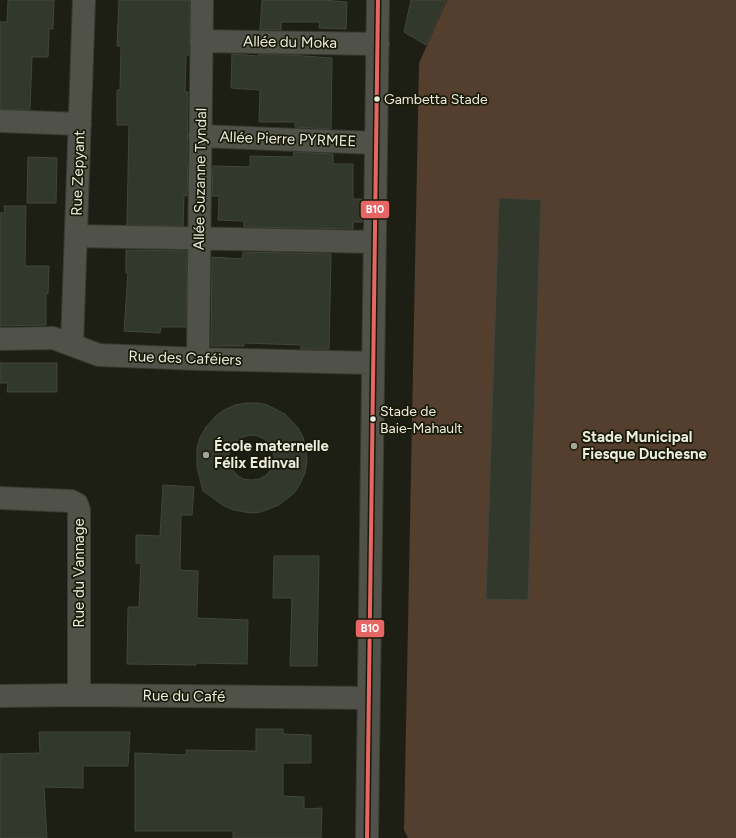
<svg xmlns="http://www.w3.org/2000/svg" width="736" height="838" font-family="Figtree,sans-serif">
<rect width="100%" height="100%" fill="#1e1f14"/>
<path fill="#543e2d" d="M447 0H736V838H408L404 830 419 63Z"/>
<path fill="#32382c" stroke="#42453d" fill-rule="evenodd" d="M8 0H54L53 29H49L48 57H32L30 110 0 109V22H7Z
M119 0H190L189 55H186L185 92H188L187 164H188L187 196 184 195 183 226 127 225 129 125H117V90H120L121 46H117Z
M262 0H323L347 2 346 29 319 28 320 22H281V30H260Z
M411 0H446L426 45 404 32Z
M232 54 259 56V54L290 55 332 58 331 129 295 127V122H259L260 90 231 88Z
M294 152 333 154V164H353V199H362V222H353V229L244 227V221L218 220 219 196H212L213 166 250 167V156L293 157Z
M28 157 57 158 56 203H27Z
M499 198 541 200 528 600 486 599Z
M4 206H26L25 266H49L48 294H46V325L0 326V213H5Z
M126 250 187 251 186 327H161L160 333 124 331 128 273H126Z
M243 252 331 254 329 349H301V345L244 343V346H211L212 257 242 259Z
M0 363H57V392H7L8 383H0Z
M246 403H258L267 405 285 414 298 428 303 437 306 450 307 462 305 473 300 484 294 493 279 505 261 512 251 513 234 510 224 506 203 491 197 467V448L200 438 206 427 215 417 224 410 235 405ZM250 435 258 436 264 439 270 444 273 450 274 457V465L270 471 265 476 259 479 251 480 243 479 237 475 232 469 229 462V454L232 447 237 441 243 437Z
M163 485 194 487 192 515H181L180 570 198 571 197 618 248 620 247 664 196 663V665L127 664 128 607H139L141 563H136V535L160 536Z
M274 556H319L317 666H290L292 598H273Z
M256 729H283V734L311 735V763H283V796L304 797V809L322 808 321 838H233V831H135V753L184 755 186 754V750L256 751Z
M39 732H130L128 766H83V788L44 787 47 838H0V754L40 753Z"/>
<g fill="none" stroke-linecap="round" stroke-linejoin="round">
<g stroke="#393a31" stroke-width="24">
<path id="minor" d="M201 41 378 44
M0 121 80 124
M200 136 376 143
M76 236 375 242
M0 339 53 338 99 355 198 359 373 363
M72 345 84 0
M198 359 202 0
M0 498 71 501 77 504 79 510V695
M0 696 79 695 369 698
M367 838 378 0"/>
</g>
<use href="#minor" stroke="#50524a" stroke-width="22"/>
<g stroke="#191a07" stroke-width="7">
<path id="bus-1" d="M367 838 378 0"/>
</g>
<use href="#bus-1" stroke="#e66666" stroke-width="4"/>
</g>
<g fill="#ebece0" stroke="#191a07" stroke-width="1.5">
<circle cx="377" cy="99" r="3.5"/>
<circle cx="373" cy="419" r="3.5"/>
</g>
<g fill="#a3a499" stroke="#191a07" stroke-width="1.5">
<circle cx="574" cy="446" r="4"/>
<circle cx="206" cy="455" r="4"/>
</g>
<g text-anchor="middle" dominant-baseline="central" stroke-width="3.5" stroke-linejoin="round" paint-order="stroke">
<g font-size="14" fill="#ebece0" stroke="#191a07" text-anchor="start">
<text x="384" y="99">Gambetta Stade</text>
<text x="380" y="411">Stade de<tspan x="380" dy="17">Baie-Mahault</tspan></text>
</g>
<g font-size="15" fill="#ebece0" stroke="#191a07">
<text transform="translate(290 42) rotate(1)">Allée du Moka</text>
<text transform="translate(288 139) rotate(2)">Allée Pierre PYRMEE</text>
<text transform="translate(78 173) rotate(-88)">Rue Zepyant</text>
<text transform="translate(200 179) rotate(-89)">Allée Suzanne Tyndal</text>
<text transform="translate(185 358) rotate(2)">Rue des Caféiers</text>
<text transform="translate(79 573) rotate(-90)">Rue du Vannage</text>
<text transform="translate(184 696) rotate(1)">Rue du Café</text>
</g>
<g font-size="15" font-weight="bold" fill="#ebece0" stroke="#191a07" text-anchor="start">
<text x="582" y="437">Stade Municipal<tspan x="582" dy="17">Fiesque Duchesne</tspan></text>
<text x="214" y="446">École maternelle<tspan x="214" dy="17">Félix Edinval</tspan></text>
</g>
</g>
<g stroke="#191a07" stroke-width="1.5">
<rect x="360" y="200" width="30" height="19" rx="4" fill="#e66666"/>
<rect x="355" y="619" width="30" height="19" rx="4" fill="#e66666"/>
</g>
<g font-size="11" text-anchor="middle" font-weight="bold" fill="#fff">
<text x="375" y="213">B10</text>
<text x="370" y="632">B10</text>
</g>
</svg>
